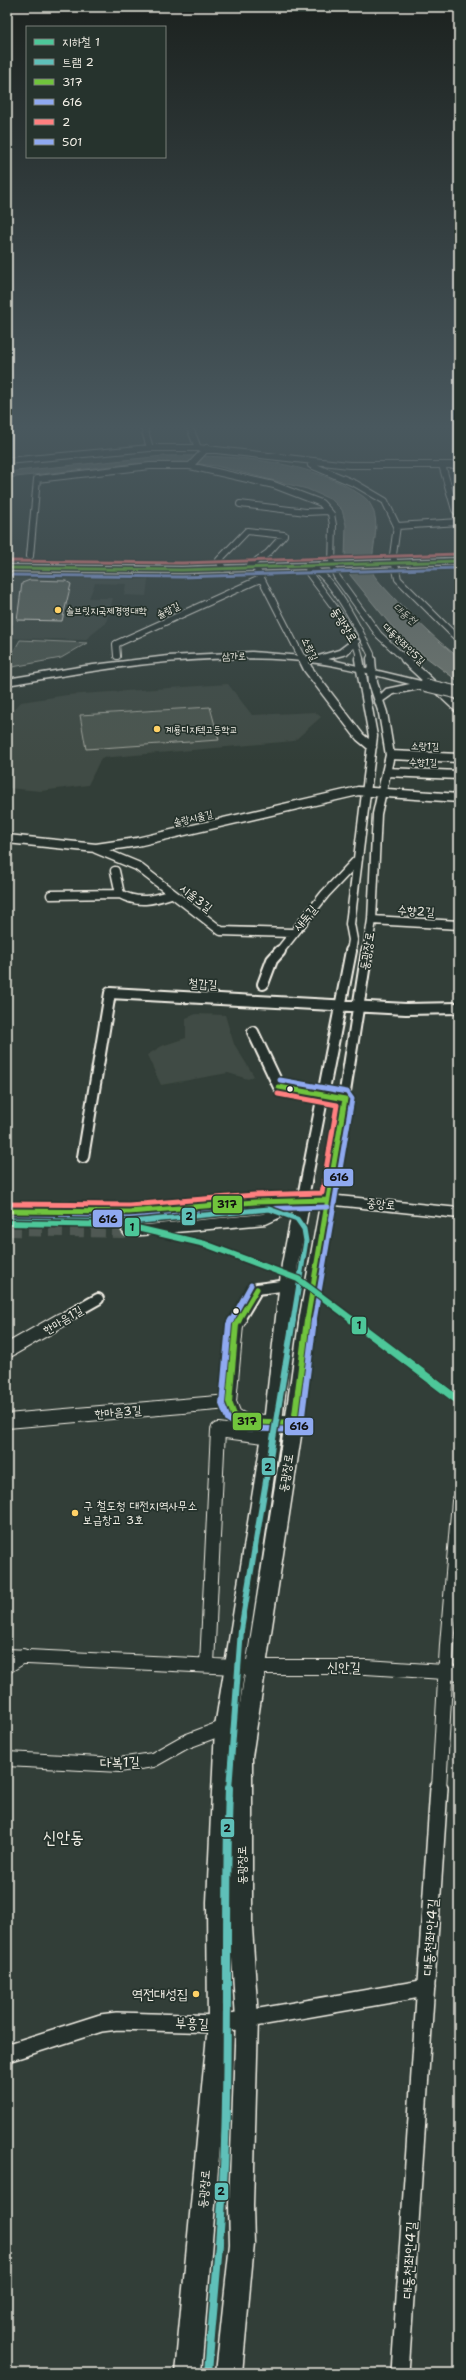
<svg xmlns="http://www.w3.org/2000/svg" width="466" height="2380" font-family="'Shantell Sans','Poor Story',sans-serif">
<rect width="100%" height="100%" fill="#323e38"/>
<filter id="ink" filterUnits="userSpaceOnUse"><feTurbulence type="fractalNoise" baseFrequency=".025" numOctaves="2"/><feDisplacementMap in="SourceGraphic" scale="8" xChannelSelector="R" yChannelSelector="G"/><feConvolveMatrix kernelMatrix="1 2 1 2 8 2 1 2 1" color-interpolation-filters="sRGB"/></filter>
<g filter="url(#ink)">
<path fill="#404b44" d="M14 572 141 574H149L146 596 124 595 126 584 95 583 89 598H113L106 623 85 640 9 638 14 625 7 623V583Z
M228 684 252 715 315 712 321 717 294 741 101 758 88 785 41 791 7 788V717L21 702 67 695Z
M196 1014 225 1015 234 1044 254 1076 248 1079 228 1073 161 1085 147 1055 162 1046 186 1038V1018Z"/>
<path fill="#4c564f" stroke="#a0a49c" d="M20 640 87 643 61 658 7 668V656H11Z
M210 707 219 740 86 749 80 715Z"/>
<path fill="#727972" stroke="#a6a9a1" d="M163 456C224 455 298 458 352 489 357 493 365 496 369 502 384 524 369 549 373 573 375 582 447 651 459 657V682L402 639 350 575 345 557 346 525 342 510 332 500 307 489 216 466 182 462 130 464 7 478V472Z"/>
<path fill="#5f6861" stroke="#f4f1e8" d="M30 580 66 581 71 584 62 621 17 620 22 583Z"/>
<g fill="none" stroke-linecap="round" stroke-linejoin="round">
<path stroke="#4f5952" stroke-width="14" stroke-dasharray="14 7" stroke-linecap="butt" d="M7 1211 129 1212
M7 1229 130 1231"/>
<g stroke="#f4f1e8" stroke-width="8">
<path id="street-far4" d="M144 428 150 448
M190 428 198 448
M7 461 150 448H198L349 465H459
M311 465 356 484 385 501 397 526 393 555 398 579 459 640
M442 465 455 510 459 514
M190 466 207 448
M240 504 306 512 328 511
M397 526 459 522
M30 556 37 479 150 466H190L274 485 321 503 331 514 333 525 332 566 337 577 379 635 406 660
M256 568 303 660
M223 569 219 560 247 531 284 535 268 553 246 568
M117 656 116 644 260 579
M360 660C358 632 324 595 308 572L309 566C333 576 359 630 371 654V660"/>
</g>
<g stroke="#f4f1e8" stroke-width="11">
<path id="street-far3" d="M303 659 308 669 360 737 372 747
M405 659 459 709
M390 755 459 758
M386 772 459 775
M7 839 96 848 137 842 358 791 459 798
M96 849 137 866 221 931 292 933
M115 871 120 894C138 904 153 900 171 894
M51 895 120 894
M372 920 459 925
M279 952 325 894 358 859
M351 952 353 940 350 924 373 736 359 659
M367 952 372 920 377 814 390 755 383 713 373 683 371 659"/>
</g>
<g stroke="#f4f1e8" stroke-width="14">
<path id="street-far2" d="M263 984 272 960 280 951
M253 1032 279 1087 345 1099
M83 1157 110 993 406 1009 459 1008
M328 1200 367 951
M302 1202 351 951
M59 1321 98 1299
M238 1321 257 1289 289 1285"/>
</g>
<g stroke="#f4f1e8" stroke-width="16">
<path id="street-far1" d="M239 1320 236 1325 229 1402 234 1415 244 1421 294 1423
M7 1351 61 1320
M7 1421 229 1402
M7 1656 235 1667H366L459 1673
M207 1665 218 1430 271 1437
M7 1666 23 1656
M7 1759 119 1765 153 1760 185 1742 225 1727
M439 1789 447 1645 459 1501"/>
</g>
<g stroke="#f4f1e8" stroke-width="20">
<path id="street" d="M7 2053 101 2023 117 2021 219 2024 426 1988
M400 2373 439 1788"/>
</g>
<g stroke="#f4f1e8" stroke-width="3">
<path id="secondary" d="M459 558V564L182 573 7 571V565L182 567Z
M355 638 360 641 347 654 328 659 429 683 430 685 425 688 393 694 379 704 374 701 386 689 410 684C371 674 332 663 291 660 196 653 101 669 7 685V679L85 666 168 656 252 652 315 657 339 650Z
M328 1195 459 1208V1218L335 1205 316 1315 303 1423 252 1757V1927L258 2019 253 2205 254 2244 242 2373H216L230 2244 229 2205 236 2019 230 1927 231 1838 229 1902 230 2024 201 2373H175L208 2024 207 1902 215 1727 264 1423 282 1264 292 1212 266 1224 130 1236 125 1235 122 1231 125 1227 263 1214 280 1206 129 1217 124 1215 121 1212 124 1209 129 1207 255 1197ZM309 1205H320L300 1315 285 1423 234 1741 282 1423 298 1264Z"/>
</g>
<use href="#street-far4" stroke="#26332d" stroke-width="6"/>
<use href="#street-far3" stroke="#26332d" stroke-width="8"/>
<use href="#street-far2" stroke="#26332d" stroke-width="10"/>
<use href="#street-far1" stroke="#26332d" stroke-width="14"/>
<use href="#street" stroke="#26332d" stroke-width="17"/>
<use href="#secondary" fill="#26332d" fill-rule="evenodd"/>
<g stroke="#f4f1e8" stroke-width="14" stroke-linecap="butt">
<path id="secondary-bridge" d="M425 685 459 693"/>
</g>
<use href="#secondary-bridge" stroke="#26332d" stroke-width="12"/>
<g stroke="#26332d" stroke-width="5">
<path id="bus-1-far2" d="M7 568 182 570 459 561"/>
</g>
<g stroke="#26332d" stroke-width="8">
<path id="bus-1-far1" d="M279 1087 345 1099 307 1321
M7 1211 129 1212 255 1202 328 1200
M238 1321 257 1289"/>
</g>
<g stroke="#26332d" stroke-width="9">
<path id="bus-1" d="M239 1320 236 1325 229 1402 234 1415 244 1421 294 1423 307 1320"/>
</g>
<g stroke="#26332d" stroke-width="8">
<path id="bus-2-far1" d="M280 1080 347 1092 352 1099 314 1321
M7 1218 129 1219 255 1209 328 1207
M231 1321 251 1285"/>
</g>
<g stroke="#26332d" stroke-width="9">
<path id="bus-2" d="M231 1320 229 1324 222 1404 228 1419 242 1428 296 1430 301 1424 314 1320"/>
</g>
<g stroke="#26332d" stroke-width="5">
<path id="bus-3-far1" d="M7 561 182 563 459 554"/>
</g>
<g stroke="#26332d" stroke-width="8">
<path id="bus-3" d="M7 1204 129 1205 254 1195 322 1193 337 1105 278 1094"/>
</g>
<g stroke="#26332d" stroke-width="5">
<path id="bus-4" d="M7 575 182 577 459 568"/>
</g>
<use href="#bus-1-far2" stroke="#70c43c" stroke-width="3"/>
<use href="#bus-1-far1" stroke="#70c43c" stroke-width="5"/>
<use href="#bus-1" stroke="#70c43c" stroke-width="6"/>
<use href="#bus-2-far1" stroke="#8fa9f0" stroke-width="5"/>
<use href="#bus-2" stroke="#8fa9f0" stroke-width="6"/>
<use href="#bus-3-far1" stroke="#ff8080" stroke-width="3"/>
<use href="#bus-3" stroke="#ff8080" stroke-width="5"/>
<use href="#bus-4" stroke="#8fa9f0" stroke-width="3"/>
<g stroke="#26332d" stroke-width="8">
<path id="tram-1-far2" d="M7 1220 130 1222 269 1209 297 1219 304 1229 306 1241 293 1321"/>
</g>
<g stroke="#26332d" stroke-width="9">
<path id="tram-1-far1" d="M229 1789 241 1630 293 1320"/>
</g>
<g stroke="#26332d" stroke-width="10">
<path id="tram-1" d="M208 2373C214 2296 223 2218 225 2141 229 2023 225 1905 229 1788"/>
</g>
<use href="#tram-1-far2" stroke="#5fc0b9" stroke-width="5"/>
<use href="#tram-1-far1" stroke="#5fc0b9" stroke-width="6"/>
<use href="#tram-1" stroke="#5fc0b9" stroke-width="8"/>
<g stroke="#26332d" stroke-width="9">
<path id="metro-1-far1" d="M7 1223 124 1225 205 1244 298 1279 354 1321"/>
</g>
<g stroke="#26332d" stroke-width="10">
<path id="metro-1" d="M352 1320 459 1401"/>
</g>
<use href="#metro-1-far1" stroke="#4dc799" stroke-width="6"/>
<use href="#metro-1" stroke="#4dc799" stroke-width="8"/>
</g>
</g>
<linearGradient id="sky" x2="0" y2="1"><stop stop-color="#1c221f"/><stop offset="0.56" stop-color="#49585e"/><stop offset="1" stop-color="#49585e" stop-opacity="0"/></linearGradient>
<rect width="466" height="762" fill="url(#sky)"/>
<g fill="#ffd166" stroke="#26332d" stroke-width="1.5">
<circle cx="58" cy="610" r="4"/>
<circle cx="157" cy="729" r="4"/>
<circle cx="75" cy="1513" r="4"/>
<circle cx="196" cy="1994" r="4"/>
</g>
<g fill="#f4f1e8" stroke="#26332d" stroke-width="1.5">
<circle cx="290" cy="1089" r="3.5"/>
<circle cx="236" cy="1311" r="3.5"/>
</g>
<g text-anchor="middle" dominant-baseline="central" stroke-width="3.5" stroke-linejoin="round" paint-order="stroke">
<g font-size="10" fill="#f4f1e8" stroke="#26332d" text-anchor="start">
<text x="66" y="610">솔브릿지국제경영대학</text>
<text x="165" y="729">계룡디지텍고등학교</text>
</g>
<g font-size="10" fill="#f4f1e8" stroke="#26332d">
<text transform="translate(168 610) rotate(-26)">솔랑길</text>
<text transform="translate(404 644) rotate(44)">대동천좌안5길</text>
<text transform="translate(310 649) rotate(65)">소랑길</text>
<text transform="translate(234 656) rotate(-1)">삼가로</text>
<text transform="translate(425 746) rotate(2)">소랑1길</text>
<text transform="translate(423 762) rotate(2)">수향1길</text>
<text transform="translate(193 818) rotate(-13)">솔랑시울길</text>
</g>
<g font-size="11" font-style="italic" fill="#babbb3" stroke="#26332d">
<text transform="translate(405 614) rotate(39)">대동천</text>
</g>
<g font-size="12" fill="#f4f1e8" stroke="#26332d">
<text transform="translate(344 625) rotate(58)">동광장로</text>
<text transform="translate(196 898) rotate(38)">시울3길</text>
<text transform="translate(416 911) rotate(4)">수향2길</text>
<text transform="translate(305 918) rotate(-50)">새둑길</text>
<text transform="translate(367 951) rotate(-81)">동광장로</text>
<text transform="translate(203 984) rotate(3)">철갑길</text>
<text transform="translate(381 1204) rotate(5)">중앙로</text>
<text transform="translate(63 1320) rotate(-31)">한마음1길</text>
<text transform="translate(118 1412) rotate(-5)">한마음3길</text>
<text transform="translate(286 1473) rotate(-81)">동광장로</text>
<text transform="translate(242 1865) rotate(-90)">동광장로</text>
<text transform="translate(204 2189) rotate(-85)">동광장로</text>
</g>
<g font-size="12" fill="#f4f1e8" stroke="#26332d" text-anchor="start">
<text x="83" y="1506">구 철도청 대전지역사무소<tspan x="83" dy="14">보급창고 3호</tspan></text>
</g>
<g font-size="14" fill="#f4f1e8" stroke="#26332d">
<text transform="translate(344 1667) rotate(1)">신안길</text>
<text transform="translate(120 1762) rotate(-2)">다복1길</text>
<text transform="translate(430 1937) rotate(-86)">대동천좌안4길</text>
<text transform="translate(192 2023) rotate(2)">부흥길</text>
<text transform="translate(409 2260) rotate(-87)">대동천좌안4길</text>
</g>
<g font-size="14" fill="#f4f1e8" stroke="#26332d" text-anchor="end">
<text x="188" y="1994">역전대성집</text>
</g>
<g font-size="17" fill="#f4f1e8" stroke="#26332d">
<text x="63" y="1837">신안동</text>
</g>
</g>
<g stroke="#26332d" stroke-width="1.5">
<rect x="323" y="1168" width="31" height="19" rx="4" fill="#8fa9f0"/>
<rect x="212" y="1195" width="31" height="19" rx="4" fill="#70c43c"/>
<rect x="181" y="1207" width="15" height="19" rx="4" fill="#5fc0b9"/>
<rect x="92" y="1209" width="31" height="19" rx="4" fill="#8fa9f0"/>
<rect x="124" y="1217" width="16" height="20" rx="4" fill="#4dc799"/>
<rect x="351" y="1316" width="16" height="19" rx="4" fill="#4dc799"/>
<rect x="232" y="1412" width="30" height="19" rx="4" fill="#70c43c"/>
<rect x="284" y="1417" width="30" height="19" rx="4" fill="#8fa9f0"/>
<rect x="261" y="1457" width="15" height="19" rx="4" fill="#5fc0b9"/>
<rect x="220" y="1818" width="15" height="20" rx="4" fill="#5fc0b9"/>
<rect x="214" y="2182" width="15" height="19" rx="4" fill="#5fc0b9"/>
</g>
<g font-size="11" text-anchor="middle" font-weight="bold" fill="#111">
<text x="339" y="1181">616</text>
<text x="227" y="1208">317</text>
<text x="189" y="1220">2</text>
<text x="108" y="1223">616</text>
<text x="132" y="1231">1</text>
<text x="359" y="1329">1</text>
<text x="247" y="1425">317</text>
<text x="299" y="1430">616</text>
<text x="268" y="1471">2</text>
<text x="227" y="1832">2</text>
<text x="221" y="2195">2</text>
</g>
<rect width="466" height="2380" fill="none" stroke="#26332d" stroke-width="24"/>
<rect x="12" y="12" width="442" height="2356" fill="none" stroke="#f4f1e8" stroke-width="1.5" filter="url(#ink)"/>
<rect x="26" y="26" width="140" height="132" fill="#26332d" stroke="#787f78"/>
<rect x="34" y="39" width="20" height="6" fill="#4dc799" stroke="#787f78"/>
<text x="62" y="46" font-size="12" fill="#f4f1e8">지하철 1</text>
<rect x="34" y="59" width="20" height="6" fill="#5fc0b9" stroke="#787f78"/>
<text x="62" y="66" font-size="12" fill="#f4f1e8">트램 2</text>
<rect x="34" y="79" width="20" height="6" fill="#70c43c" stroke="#787f78"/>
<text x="62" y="86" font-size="12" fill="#f4f1e8">317</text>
<rect x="34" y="99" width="20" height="6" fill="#8fa9f0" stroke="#787f78"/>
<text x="62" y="106" font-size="12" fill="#f4f1e8">616</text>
<rect x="34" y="119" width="20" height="6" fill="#ff8080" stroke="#787f78"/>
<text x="62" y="126" font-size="12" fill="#f4f1e8">2</text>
<rect x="34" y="139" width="20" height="6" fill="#8fa9f0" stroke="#787f78"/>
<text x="62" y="146" font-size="12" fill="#f4f1e8">501</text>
</svg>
